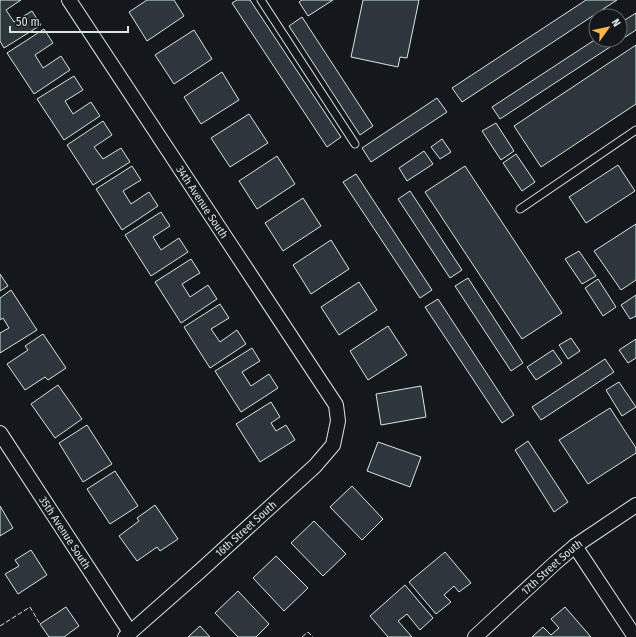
<svg xmlns="http://www.w3.org/2000/svg" width="636" height="637" font-family="'Fira Sans Condensed',sans-serif">
<rect width="100%" height="100%" fill="#14181c"/>
<path fill="#2c363c" stroke="#d8e6dc" d="M0 0H21L6 10 14 22 32 11 41 25 4 48 0 41Z
M147 0H174L184 16 147 41 129 12Z
M237 0H250L341 137 327 147 232 3Z
M302 0H333L308 16 299 2Z
M363 0H419L407 58 400 57 398 67 351 57Z
M586 0H617L462 102 452 88Z
M636 13V30L500 119 492 107 596 39V40H620V23Z
M302 17 373 126 360 135 289 26Z
M44 29 53 43 35 55 43 68 61 56 70 70 34 94 7 53Z
M194 30 212 59 174 84 155 55Z
M636 45V104L541 167 514 126Z
M222 72 239 100 201 124 184 97Z
M74 76 83 90 65 101 73 114 91 102 100 116 64 140 37 99Z
M437 98 447 112 371 162 362 148Z
M249 114 268 143 230 167 211 138Z
M103 121 112 135 94 147 103 159 121 148 130 162 93 185 67 145Z
M496 123 514 151 501 160 482 131Z
M442 139 451 152 440 159 431 147Z
M424 151 433 164 407 181 399 168Z
M516 154 535 182 522 191 503 163Z
M277 156 295 184 257 209 239 181Z
M618 165 635 191 586 223 569 197Z
M132 166 141 180 123 191 131 204 149 192 158 206 122 230 96 189Z
M465 166 562 313 522 339 425 192Z
M356 174 432 290 420 298 343 182Z
M410 191 462 270 450 278 398 199Z
M303 198 321 226 283 251 265 223Z
M161 212 170 226 153 237 161 250 179 238 188 252 151 276 125 235Z
M636 224V280L621 290 594 251Z
M331 240 349 269 311 294 293 265Z
M579 251 596 276 582 284 565 259Z
M191 259 200 273 182 284 190 297 208 285 217 299 181 323 155 282Z
M0 274 8 286 0 291Z
M468 278 523 363 511 371 455 286Z
M598 279 616 307 603 316 585 288Z
M359 282 377 310 339 335 321 307Z
M11 290 37 330 0 353V333L9 328 3 318 0 320V298Z
M636 295V316L630 319 621 305Z
M438 299 514 415 502 423 425 307Z
M220 304 229 318 211 329 220 342 237 330 246 344 210 368 184 327Z
M388 326 407 355 368 380 350 351Z
M43 334 66 368 48 380 45 377 25 390 7 364 28 350 25 346Z
M571 338 580 351 568 359 559 345Z
M636 339V358L628 363 619 350Z
M252 348 260 361 242 372 251 386 269 374 278 388 241 412 215 371Z
M553 350 562 363 536 380 527 367Z
M605 359 614 372 541 420 532 407Z
M619 382 636 407 622 416 606 390Z
M58 385 82 419 55 438 31 404Z
M421 386 426 417 381 425 376 394Z
M271 402 280 417 271 423 276 431 286 425 295 440 260 462 236 424Z
M610 408 636 448V453L588 484 559 440Z
M87 425 112 464 83 482 59 443Z
M528 441 568 502 554 512 515 450Z
M378 442 421 457 410 487 367 471Z
M115 471 138 506 110 524 87 489Z
M352 486 383 519 362 540 330 507Z
M155 505 178 539 160 551 157 547 137 561 119 536 139 521 137 518Z
M0 506 13 528 0 536Z
M314 521 346 554 323 576 291 543Z
M31 550 47 575 18 594 5 574 19 566 15 560Z
M445 552 471 583 459 592 454 586 444 595 451 602 436 614 409 582Z
M276 556 308 588 284 611 253 578Z
M405 585 433 618 420 630 407 614 398 621 412 637H388L370 616Z
M238 591 269 624 256 637H238L215 613Z
M66 607 79 626 64 637H49L40 624Z
M565 607 591 637H532L543 627 551 635 559 628 551 619Z
M200 626 210 637H188Z"/>
<g fill="none" stroke-linecap="round" stroke-linejoin="round">
<g stroke="#d8e6dc" stroke-width="9">
<path id="service" d="M261 0 355 144
M520 209 636 130"/>
</g>
<g stroke="#d8e6dc" stroke-width="16">
<g id="minor">
<path id="s1" d="M69 0 336 405 338 421 333 445 315 466 200 571 125 637"/>
<path id="s2" d="M0 433 130 632"/>
<path d="M575 546 635 637"/>
<path id="s3" d="M475 637 555 563 575 546 636 505"/>
</g>
</g>
<use href="#service" stroke="#14181c" stroke-width="7"/>
<use href="#minor" stroke="#14181c" stroke-width="14"/>
<path stroke="#d8e6dc" stroke-width="1" stroke-dasharray="5 2" stroke-linecap="butt" d="M0 626 30 607 40 624
M302 637 308 632 313 637"/>
</g>
<g text-anchor="middle" dominant-baseline="central" stroke-width="3" stroke-linejoin="round" paint-order="stroke">
<g font-size="11" fill="#d8e6dc" stroke="#14181c">
<text stroke="none"><textPath href="#s1" startOffset="242">34th Avenue South</textPath></text>
<text transform="translate(246 529) rotate(-42)">16th Street South</text>
<text stroke="none"><textPath href="#s2" startOffset="119">35th Avenue South</textPath></text>
<text stroke="none"><textPath href="#s3" startOffset="104">17th Street South</textPath></text>
</g>
</g>
<g transform="translate(608 28) rotate(57)"><circle r="19" fill="#14181c" stroke="#626a69"/>
<path d="M0-3L7 15L0 10L-7 15Z" fill="#ffb74d"/>
<text y="-6" font-size="11" font-weight="bold" text-anchor="middle" fill="#d8e6dc">N</text>
</g>
<path d="M10 26v6h118v-6" fill="none" stroke="#d8e6dc" stroke-width="2"/>
<text x="16" y="26" font-size="12" fill="#d8e6dc" stroke="#14181c" stroke-width="3" paint-order="stroke">50 m</text>
</svg>
